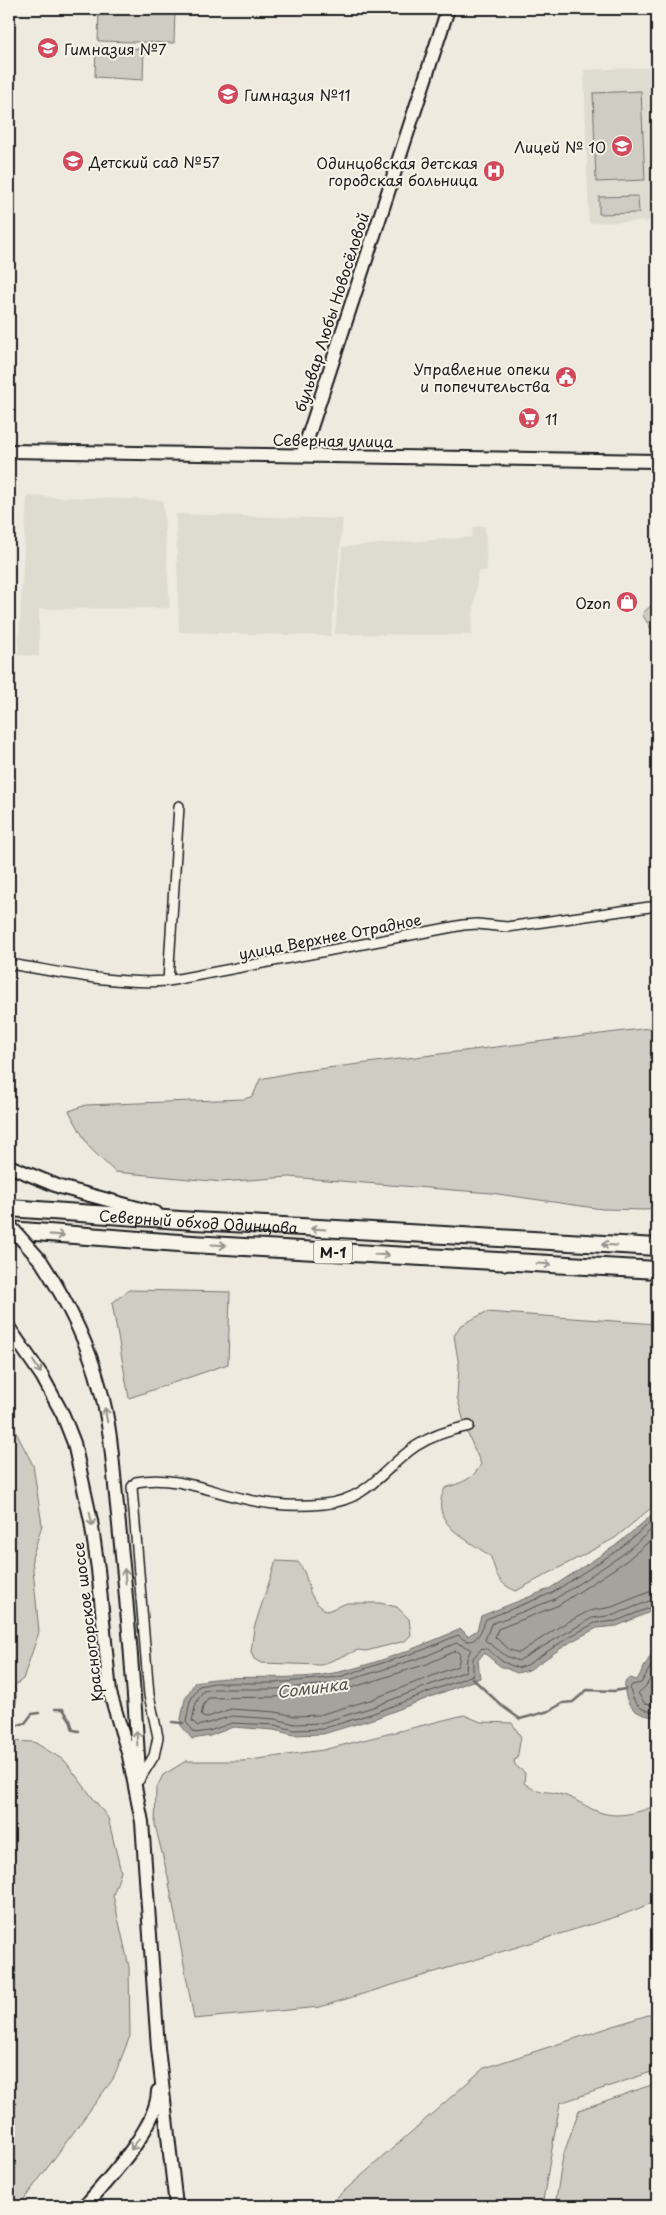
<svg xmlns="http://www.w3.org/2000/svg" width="666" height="2215" font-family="'Playpen Sans',sans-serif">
<rect width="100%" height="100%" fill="#eeeae0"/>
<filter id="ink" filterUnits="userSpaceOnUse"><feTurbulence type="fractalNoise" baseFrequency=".02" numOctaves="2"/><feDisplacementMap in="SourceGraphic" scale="10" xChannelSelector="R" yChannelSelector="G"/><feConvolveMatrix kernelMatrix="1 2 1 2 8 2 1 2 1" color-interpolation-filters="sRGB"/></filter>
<g filter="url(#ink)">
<path fill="#dedbd1" d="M657 67V221L589 223 584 70Z
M27 496 163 500 170 608 39 609V656L18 655Z
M176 514 343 519 331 636 179 632Z
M485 526 487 571H478L471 635 335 634 342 547 472 537 473 527Z"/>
<path fill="#cfccc3" stroke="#767470" d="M99 9H175L174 43 98 41Z
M96 46 144 49 143 80 95 77Z
M641 91 645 180 596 182 593 93Z
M638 196 639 213 599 214V197Z
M655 602 657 604V638L642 614Z
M657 1027V1206L645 1210 602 1209 491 1193 289 1177 222 1182 115 1172 89 1147 69 1111 86 1105 244 1099 253 1096 260 1079 295 1072Z
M129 1290 230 1292 228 1364 129 1398 112 1303Z
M486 1312 657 1324V1503L615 1538 516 1591C497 1583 497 1575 491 1557 469 1539 427 1525 445 1488 462 1482 472 1481 481 1464L467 1432 457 1397 459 1366 454 1336 460 1326Z
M9 1419 33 1465 42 1525 32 1558 39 1632 23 1679 14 1686C18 1696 17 1709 9 1717Z
M276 1561 298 1562C313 1580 302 1596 327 1611L347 1603H380L397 1607 409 1619 411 1635 405 1641 366 1651 358 1650 321 1665 261 1663 254 1659 251 1652 254 1628Z
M464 1715 481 1722 512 1723 521 1737 517 1759 514 1760 515 1765 525 1773 524 1783C541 1796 541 1789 559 1794 571 1796 583 1805 594 1810 616 1820 637 1813 657 1805V1901L622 1915 320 2007 194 2019 168 1877 155 1825 156 1789 163 1775 186 1761H243L323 1750Z
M9 1741 34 1742 65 1761 108 1818 121 1872 113 1895 129 1967 130 2036 113 2079 19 2206H9Z
M657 2012V2070L560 2103 542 2206H327L484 2068Z
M657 2083V2206H555L563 2156 579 2110Z"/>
<path fill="#a6a39d" stroke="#6f6d69" d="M657 1511V1609L617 1626 597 1628 572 1641 529 1670 517 1673 500 1666 484 1653 478 1660 480 1678 376 1718 323 1734 294 1735 274 1730 233 1727 210 1736 192 1739 180 1724 185 1699 195 1682C242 1672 292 1683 339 1672 380 1663 423 1645 461 1629L468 1636 477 1630 481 1616 549 1589 615 1546Z
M657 1651V1717C635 1716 623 1705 625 1682L630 1678 637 1680 652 1653Z"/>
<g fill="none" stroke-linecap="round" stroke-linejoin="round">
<path stroke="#535250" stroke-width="1" d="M657 1517 618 1550 552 1593 486 1619C483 1626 477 1646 465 1640 462 1639 461 1637 458 1635L423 1650 339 1677 274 1683H214L199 1686 190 1701 186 1722 195 1733 209 1731 232 1723 275 1725 294 1730 322 1729 374 1713 473 1675V1658L482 1648 487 1649 503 1662 518 1668 527 1665 569 1637 595 1623 616 1621 657 1605
M657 1525 622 1555 555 1599 491 1624 485 1640 506 1656 518 1661 592 1618 614 1615 657 1598
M657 1535 626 1561 559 1605 498 1629 495 1637 510 1650 519 1653 562 1625 589 1611 612 1607 649 1592 657 1591
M457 1643 471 1649 467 1658 466 1671 373 1707 321 1723 295 1724 275 1719 232 1716 198 1726 192 1721 196 1703 203 1691 215 1689H275L340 1683 426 1656Z
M456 1651 460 1654 458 1666 370 1700 319 1715 295 1716 276 1712 231 1709 205 1718 201 1716 203 1706 208 1698 275 1697 341 1691 427 1664Z
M657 1656 641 1683 632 1685 630 1688C634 1705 640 1711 657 1712
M657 1667 646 1686 638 1693 645 1704 657 1706"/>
<path stroke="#6f6d69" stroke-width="2.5" d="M472 1678 502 1706 520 1719 549 1711 563 1703 573 1702 587 1690 614 1691 625 1689
M55 1709H63L70 1720 73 1730 79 1731
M172 1722 183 1723
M9 1728 25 1723 32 1714 39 1713"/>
<g stroke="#1c1c1c" stroke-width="12">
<path id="street" d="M9 964C62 972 114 985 168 981L463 925 477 924 507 927 657 906
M168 981 179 806
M139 1780 154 1756 158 1737 149 1695 132 1487 136 1482C172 1475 207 1490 241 1498 268 1505 296 1507 324 1504 369 1500 383 1468 416 1446 433 1435 449 1430 469 1426"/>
</g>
<g stroke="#1c1c1c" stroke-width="16">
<path id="secondary" d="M9 451 657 461
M302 455 448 9
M9 1166 60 1187 156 1213
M41 1261C67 1301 88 1342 100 1388 112 1429 113 1473 118 1515 127 1601 134 1686 139 1772
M9 1328 42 1376 63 1415 74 1443 91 1521 98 1569 110 1693 129 1756 142 1822 158 2048 176 2206
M85 2206C109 2178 157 2128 158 2091"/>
</g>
<g stroke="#1c1c1c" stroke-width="20">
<g id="highway">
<path id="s1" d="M9 1208 194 1221 657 1247"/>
<path d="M9 1230 192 1244 657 1270"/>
</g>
</g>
<use href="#street" stroke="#f7f3e8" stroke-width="9"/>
<use href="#secondary" stroke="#f7f3e8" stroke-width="12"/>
<use href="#highway" stroke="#f7f3e8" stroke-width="16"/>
<g stroke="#1c1c1c" stroke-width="16" stroke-linecap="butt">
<path id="secondary-bridge" d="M9 1225 41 1261"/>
</g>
<use href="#secondary-bridge" stroke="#f7f3e8" stroke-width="12"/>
</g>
<defs><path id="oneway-shaft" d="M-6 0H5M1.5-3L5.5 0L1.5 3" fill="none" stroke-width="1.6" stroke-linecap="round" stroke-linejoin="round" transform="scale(1.25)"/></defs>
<g stroke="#94928c">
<use href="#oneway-shaft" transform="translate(318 1229) rotate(-176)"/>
<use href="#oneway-shaft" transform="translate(57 1235) rotate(4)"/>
<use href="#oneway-shaft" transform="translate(219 1245) rotate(3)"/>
<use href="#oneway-shaft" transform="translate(609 1245) rotate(-177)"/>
<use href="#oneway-shaft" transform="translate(382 1255) rotate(3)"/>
<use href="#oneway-shaft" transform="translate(544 1264) rotate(3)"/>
<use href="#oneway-shaft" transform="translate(37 1367) rotate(58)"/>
<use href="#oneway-shaft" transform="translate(106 1415) rotate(-100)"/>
<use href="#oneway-shaft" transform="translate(91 1519) rotate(79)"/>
<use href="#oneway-shaft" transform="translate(125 1576) rotate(-95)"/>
<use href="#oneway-shaft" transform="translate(137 1738) rotate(-93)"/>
<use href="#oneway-shaft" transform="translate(135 2144) rotate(126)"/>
</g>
</g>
<defs>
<g id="school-disc" transform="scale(1.125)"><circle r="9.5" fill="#d1495b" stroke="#f7f3e8"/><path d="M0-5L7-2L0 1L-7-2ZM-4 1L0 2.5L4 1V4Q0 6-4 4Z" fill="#fff"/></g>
<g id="hospital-disc" transform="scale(1.125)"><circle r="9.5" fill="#d1495b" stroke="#f7f3e8"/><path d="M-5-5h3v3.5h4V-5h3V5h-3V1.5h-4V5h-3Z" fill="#fff"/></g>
<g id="civic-disc" transform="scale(1.125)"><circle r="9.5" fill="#d1495b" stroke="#f7f3e8"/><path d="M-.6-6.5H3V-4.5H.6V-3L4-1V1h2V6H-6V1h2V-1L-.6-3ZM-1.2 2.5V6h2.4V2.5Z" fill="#fff"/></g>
<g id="supermarket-disc" transform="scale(1.125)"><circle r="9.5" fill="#d1495b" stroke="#f7f3e8"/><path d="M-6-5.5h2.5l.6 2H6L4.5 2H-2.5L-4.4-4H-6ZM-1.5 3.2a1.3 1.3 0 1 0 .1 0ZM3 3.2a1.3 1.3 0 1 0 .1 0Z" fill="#fff"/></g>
<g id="shop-disc" transform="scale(1.125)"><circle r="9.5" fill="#d1495b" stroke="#f7f3e8"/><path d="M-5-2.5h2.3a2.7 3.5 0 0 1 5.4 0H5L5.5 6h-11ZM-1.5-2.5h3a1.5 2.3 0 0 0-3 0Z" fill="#fff"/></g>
</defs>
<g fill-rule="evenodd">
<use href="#school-disc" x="48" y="48"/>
<use href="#school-disc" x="228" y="94"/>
<use href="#school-disc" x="622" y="146"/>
<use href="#school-disc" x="73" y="161"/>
<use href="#hospital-disc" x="494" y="171"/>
<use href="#civic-disc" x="566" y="377"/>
<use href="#supermarket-disc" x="529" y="418"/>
<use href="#shop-disc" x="627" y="602"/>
</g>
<g text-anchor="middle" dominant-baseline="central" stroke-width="4" stroke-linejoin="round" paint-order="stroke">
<rect fill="#f7f3e8" stroke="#5e5c59" stroke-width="1" x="314" y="1240.5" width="38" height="23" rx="4"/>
<g font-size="14" font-weight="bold" fill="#1c1c1c">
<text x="333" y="1252">М-1</text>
</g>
<g font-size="15" fill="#1c1c1c" stroke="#f7f3e8" text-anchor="start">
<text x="64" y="48">Гимназия №7</text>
<text x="244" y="94">Гимназия №11</text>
<text x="606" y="146" text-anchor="end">Лицей № 10</text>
<text x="89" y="161">Детский сад №57</text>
<text x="478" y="162" text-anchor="end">Одинцовская детская<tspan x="478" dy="17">городская больница</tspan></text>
<text x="550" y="368" text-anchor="end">Управление опеки<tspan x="550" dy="17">и попечительства</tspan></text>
<text x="545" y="418">11</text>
<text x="611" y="602" text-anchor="end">Ozon</text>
</g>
<g font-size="15" fill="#1c1c1c" stroke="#f7f3e8">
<text transform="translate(331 312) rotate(-72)">бульвар Любы Новосёловой</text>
<text transform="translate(333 440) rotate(1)">Северная улица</text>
<text transform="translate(330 936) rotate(-11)">улица Верхнее Отрадное</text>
<text stroke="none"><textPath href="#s1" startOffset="190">Северный обход Одинцова</textPath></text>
<text transform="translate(87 1622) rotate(-97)">Красногорское шоссе</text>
</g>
<g font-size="16" font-style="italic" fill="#535250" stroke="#f7f3e8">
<text transform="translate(312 1687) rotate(-7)">Соминка</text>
</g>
</g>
<rect width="666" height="2215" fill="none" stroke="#f7f3e8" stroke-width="30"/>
<rect x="15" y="15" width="636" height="2185" fill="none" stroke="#1c1c1c" stroke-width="2" filter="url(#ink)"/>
</svg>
